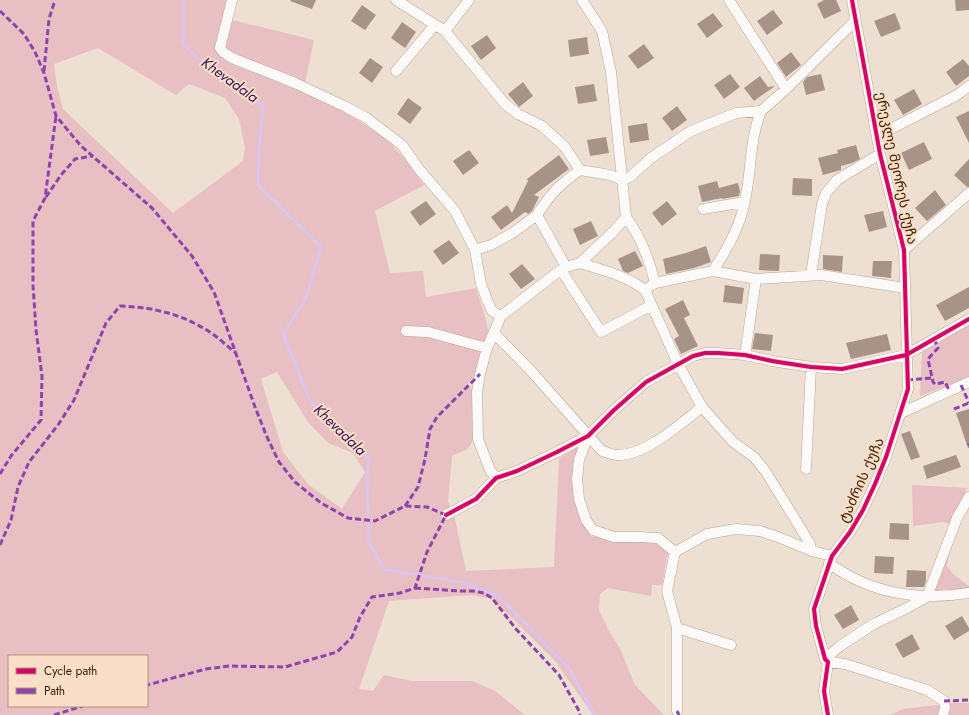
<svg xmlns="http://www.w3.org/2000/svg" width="969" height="715" font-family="Jost,'Noto Sans Georgian',sans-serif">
<rect width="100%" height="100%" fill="#eedfd3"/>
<path fill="#e8bfc2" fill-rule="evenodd" d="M0 0H236L232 20 314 40 305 83 364 124 387 140 406 160 424 185 375 211 390 273 423 271 426 297 476 288 484 313 489 333 477 372 465 387 474 389C474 403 478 437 469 447 466 451 457 453 452 456L448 501 455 519 466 571 554 567 559 459 576 447 579 451 585 525 591 536 655 543 668 552 662 585H652L651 596 608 588 600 594 599 610 608 629 620 649 635 685 664 715H593L555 661 514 620 491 599 472 595 389 601 359 689 373 691 384 675 412 681H472L495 691 525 715H0ZM98 48 176 95 189 84 225 98 239 119 245 147 243 161 173 213 63 109 57 86 54 64ZM277 372 308 422 328 443 353 453 365 472 342 509 308 484 283 452 261 379ZM9 656H147V706H9Z
M969 324V377L920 396 922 352Z
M912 485 967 488 951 524 943 522 913 526Z
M950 545 947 566 953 574 969 586V588L932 594Z
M954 703H969V715H890L903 709Z"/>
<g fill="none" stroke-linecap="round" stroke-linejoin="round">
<path stroke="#dac5ee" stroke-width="3" d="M183 0V44L211 70 263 105 259 152 258 185 321 247 306 298 283 334 310 401 345 437 369 458 367 477 369 542 384 569 465 583 499 597 569 668 594 715"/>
</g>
<path fill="#a89388" d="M291 0H316L312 9 290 1Z
M824 0H836L841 11 824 19 817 4Z
M955 0H969V10L956 11Z
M362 5 376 15 365 30 351 21Z
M773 10 783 23 767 35 757 21Z
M713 13 723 26 707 38 697 24Z
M895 13 901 29 881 37 874 21Z
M402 22 416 32 405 48 391 38Z
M487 35 496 48 481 60 471 46Z
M587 37 589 54 570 57 568 40Z
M644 44 654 58 638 69 628 56Z
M791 52 801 65 786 77 777 63Z
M370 58 383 67 372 83 359 73Z
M963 59 969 66V76L956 86 946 72Z
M730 74 740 87 724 99 714 85Z
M821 74 825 90 806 95 803 82 807 77Z
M760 76 768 87 775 86 754 101 744 88Z
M523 82 533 96 519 107 508 94Z
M594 84 597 101 578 104 575 87Z
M914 89 922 104 903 115 894 100Z
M408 98 422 108 410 124 397 114Z
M677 106 687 120 672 131 662 118Z
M969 111V143L956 117Z
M647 123 649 140 630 143 628 126Z
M606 137 609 153 590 156 587 140Z
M924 142 932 159 909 170 901 153Z
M856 145 860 159 852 163 841 166V170L823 175 818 158 838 153 837 150Z
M469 150 479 163 463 175 453 161Z
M559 155 569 169 534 195 539 197 532 211 528 214 525 212 501 230 491 217 507 205 512 213 528 181 527 179Z
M969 159V187H967L954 175Z
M793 178 812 179V196L792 195Z
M717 181 719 188 738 183 740 191 739 196 722 199V198L702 202 698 186Z
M935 190 946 205 927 221 915 208Z
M426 201 436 214 420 226 410 212Z
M667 201 677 214 662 226 652 213Z
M883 211 887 227 869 232 864 215Z
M591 221 598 236 580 245 573 229Z
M449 240 459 253 443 265 433 251Z
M706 246 711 262 694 268 666 274 663 259 686 253Z
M635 251 643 266 628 273 623 271 618 259Z
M760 254 780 255 779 271 759 270Z
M823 255 843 256 842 272 823 269Z
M873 261H892L891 278 872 276Z
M522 264 535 279 521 289 509 274Z
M725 285 744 288 742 304 723 302Z
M969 287V308L945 321 936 305Z
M683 300 690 315 684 318 698 346 681 354 674 339 679 336 665 309Z
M755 333 773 335 771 351 752 349Z
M887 334 891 350 851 359 846 343Z
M969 409V448H968L956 413Z
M910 431 920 457 911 460 901 434Z
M956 455 961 467 927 479 923 466Z
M890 523 909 524V540L889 539Z
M875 556 894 557 893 574 874 573Z
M907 570 926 571V581L924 587H906Z
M851 605 859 620 843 629 834 615Z
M962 616 969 628V631L954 640 945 626Z
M912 634 920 649 903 658 895 644Z"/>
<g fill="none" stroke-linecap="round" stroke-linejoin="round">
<g stroke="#b9a695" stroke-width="11">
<path id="minor" d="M232 0 220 48 224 53 232 58 295 83 344 106 365 117 402 145 419 169 455 211 475 250 481 284 487 300 492 311 501 316
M396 0 445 31 505 104 518 114 542 126 565 147 580 170 610 175 623 180
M729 0 786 89
M445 31 469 0
M396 71 435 25
M877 136 957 95 969 86
M623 180 630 177 651 158 691 131 736 113 761 111 786 89 855 21
M703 209 744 202
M626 217C641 237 649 258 655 283
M475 250 491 245 514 232 537 215
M904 250 969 193
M580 263C602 270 627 276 645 290L678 364 702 407 733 442 754 457 766 472 809 542 812 551
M566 267 537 215C551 193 559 185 580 170
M561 270 601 332 652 305
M713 271C725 252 736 234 742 213 752 180 748 144 761 111
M811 275 822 204 826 193 837 180 880 154
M645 290 655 283 713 271 756 279 821 275 905 288
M406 331 428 332 487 348
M494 333 532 372 602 451C607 452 612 455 617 455 645 456 680 424 702 407
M745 355 756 279
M901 413 969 382
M588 436 579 460 577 479 579 499 586 520 593 530 614 537H639L658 538 675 552
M806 469 811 367
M496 478 490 470 478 439 477 392 480 374 487 348 501 316 554 275 566 267 580 263 614 231 626 217 611 72 602 31 582 0
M446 515 476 499 496 478 517 471 557 452 588 436 614 410 646 382 693 356 705 353H718L745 355 772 361 811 367 842 369 906 355 969 319
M675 552 707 534 736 529 760 531 778 537 812 551 832 556
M675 552 667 591 677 628V711
M829 563C870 594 920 601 969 593
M677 628 731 645
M825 659 840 646 872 625 909 607 927 597 957 518 969 497
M828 662 845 664 927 690 944 701 945 708 943 715
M828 715 824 691 828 662 825 659 816 626 814 609 832 556 850 532 863 510 875 484 886 457 908 389 904 250 880 154 852 0"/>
</g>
<use href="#minor" stroke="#fcfaf8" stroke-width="10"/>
<path stroke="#8e44ad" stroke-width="3" stroke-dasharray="6 3" stroke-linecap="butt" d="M0 11 24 34 35 52 44 73 56 116 81 146 152 208 192 256 214 292 255 407 267 437 279 462 295 482 321 503 348 518 375 521 405 506 427 507 446 515 427 552 415 588 400 593 372 597 360 617 352 637 337 652 285 667 229 666 206 669 147 685
M44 71 49 19 55 0
M46 197 61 175 75 159 93 156
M934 339 938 348 928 359 933 382 935 384 945 382 949 390
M907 380 932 378
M961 385 969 403
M954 409 969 403
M968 445 969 444
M0 474 11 456 41 420 42 376 36 330 33 285V221L45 198 56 116
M405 506 418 487 425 459 430 429 437 417 480 374
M0 545 11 520 18 487 29 462 58 425 74 400 106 323 120 306C154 307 186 315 214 335 221 340 228 347 235 352
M415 588 460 591H473L484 593 492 598 516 629 559 675 578 709 580 715
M944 701 969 700
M677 711 679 715
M54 715 83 706"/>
<g stroke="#fadec7" stroke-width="6">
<path id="cycleway" d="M446 515 476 499 496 478 517 471 557 452 588 436 614 410 646 382 693 356 705 353H718L745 355 772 361 811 367 842 369 906 355 969 319
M828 715 824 691 828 662 825 659 816 626 814 609 832 556 850 532 863 510 875 484 886 457 908 389 904 250 880 154 852 0"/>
</g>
<use href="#cycleway" stroke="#d6006c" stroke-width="4"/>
</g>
<g text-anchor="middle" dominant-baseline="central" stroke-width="4" stroke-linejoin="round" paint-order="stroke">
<g font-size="14" fill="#3d2209" stroke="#fadec7">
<text transform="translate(897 168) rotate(78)">ერეკლე მეორეს ქუჩა</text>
<text transform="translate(861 480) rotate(-66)">ტაძრის ქუჩა</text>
</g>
<g font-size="15" font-style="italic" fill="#37135c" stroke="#fadec7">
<text transform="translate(230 80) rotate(36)">Khevadala</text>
<text transform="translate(340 430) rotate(44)">Khevadala</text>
</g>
</g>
<rect x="8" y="655" width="140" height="52" fill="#fadec7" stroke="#ae937b"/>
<rect x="16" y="668" width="20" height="6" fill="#d6006c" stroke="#ae937b"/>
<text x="44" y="675" font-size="12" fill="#3d2209">Cycle path</text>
<rect x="16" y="688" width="20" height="6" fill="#8e44ad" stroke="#ae937b"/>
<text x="44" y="695" font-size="12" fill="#3d2209">Path</text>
</svg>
